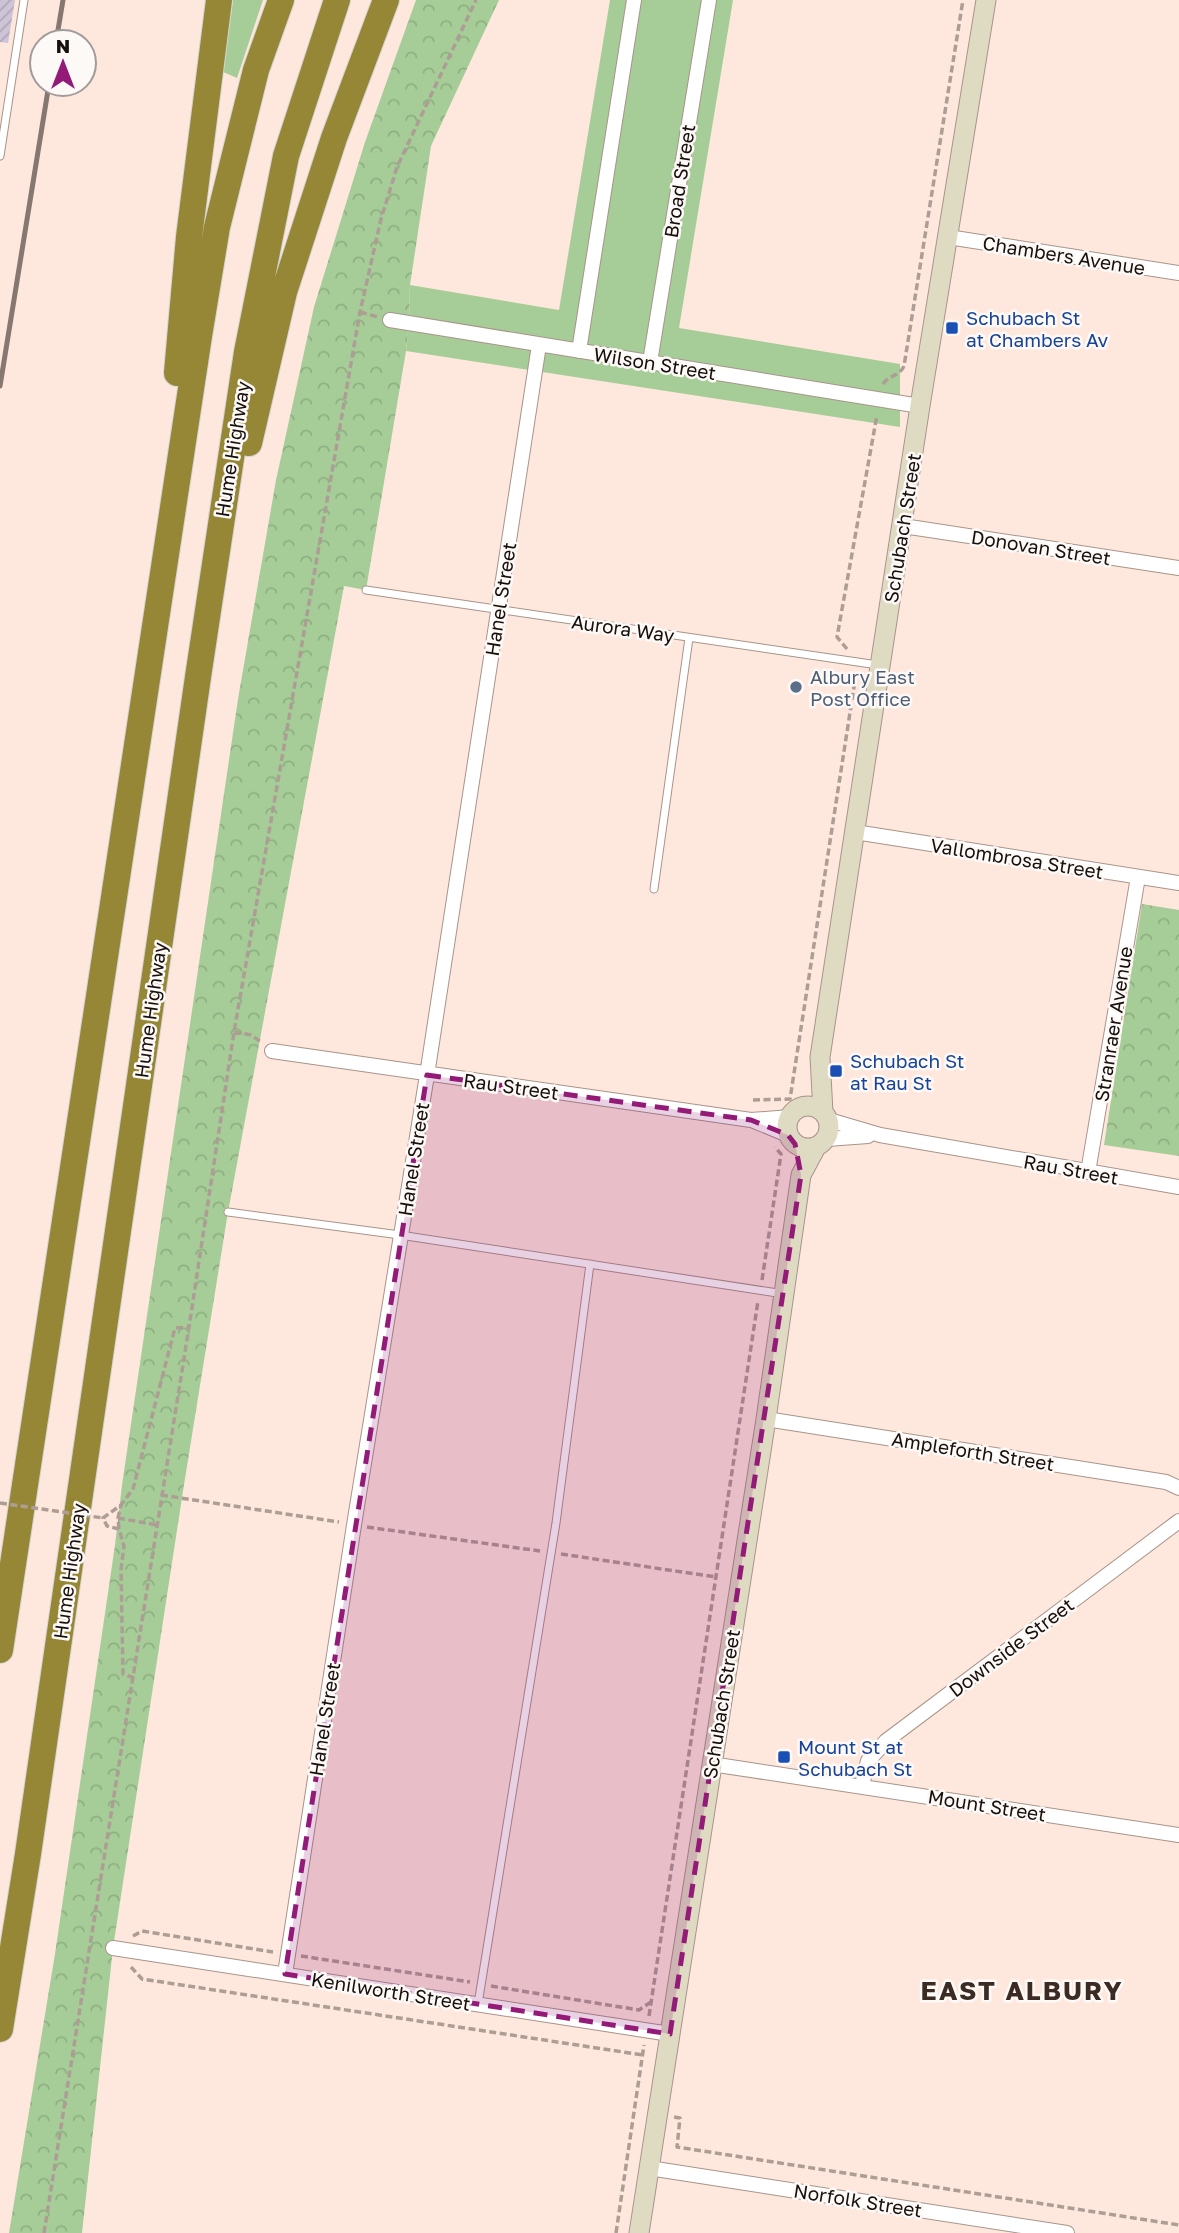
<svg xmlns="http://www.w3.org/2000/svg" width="1179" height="2233" font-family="'Golos Text',sans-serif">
<defs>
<pattern id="park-crowns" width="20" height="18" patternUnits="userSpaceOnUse" patternTransform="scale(1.75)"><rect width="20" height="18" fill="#a6cd98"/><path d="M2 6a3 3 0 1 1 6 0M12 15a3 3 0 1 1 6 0" fill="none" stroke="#8eaf82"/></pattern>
<pattern id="building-hatch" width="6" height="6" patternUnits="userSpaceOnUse" patternTransform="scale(1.75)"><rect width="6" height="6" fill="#cec4d7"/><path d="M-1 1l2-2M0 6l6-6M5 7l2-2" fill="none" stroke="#b0a7b7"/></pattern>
</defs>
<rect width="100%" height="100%" fill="#fee8dd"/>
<path fill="#a6cd98" d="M233 0H263L237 78 223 72Z
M610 0H733L679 328 900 364V427L406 351 409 325 410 285 559 310Z"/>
<path fill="url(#park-crowns)" d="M416 0H499L431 146 410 285 409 325 406 351 366 590 344 586 228 1212 183 1491 113 1948 82 2233H9L55 1954 115 1545 122 1485 238 699 276 480 314 307 365 142Z
M1142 904 1179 910V1156L1104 1145Z"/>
<path fill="url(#building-hatch)" d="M0 0H15L8 43 0 42Z"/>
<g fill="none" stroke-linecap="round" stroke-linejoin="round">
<g stroke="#a8948a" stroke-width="9">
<path id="lane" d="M0 156 24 0
M366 590 878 665
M654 889 689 638
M228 1212 400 1235 784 1294
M478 2004 556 1523 590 1264"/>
</g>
<g stroke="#a8948a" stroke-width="16">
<path id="street" d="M948 237 1179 273
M390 320 920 406
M579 351 634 0
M650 362 709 0
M903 526 1179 568
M855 832 1179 883
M272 1051 751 1120 790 1117
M829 1120 880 1135 1179 1187
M754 1121 788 1135
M827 1139 868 1136
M1088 1172 1138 877
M766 1419 1166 1482 1179 1488
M711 1764 1179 1835
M862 1785 868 1761 886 1741 1179 1521
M113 1948 670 2034
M285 1974 354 1525 427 1075 539 345
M649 2168 1067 2233"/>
</g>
<g stroke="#a8948a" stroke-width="21">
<path id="secondary" d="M787 1127a21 21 0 1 1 42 0a21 21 0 1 1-42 0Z
M823 1112 820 1057 920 406 986 0
M639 2233 766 1419 801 1175 816 1147"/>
</g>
<g stroke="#d5d4d3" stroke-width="28">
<path id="highway" d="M177 373 189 237 219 0
M249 443 284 292 334 138 386 0
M0 1650 199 336 217 227 256 70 281 0
M0 2029 28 1854 198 677 247 352 286 156 337 0"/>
</g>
<path stroke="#ad9d94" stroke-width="3.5" stroke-dasharray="7 3.5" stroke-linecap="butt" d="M360 312 378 317
M883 384C889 375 900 376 904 366L963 0
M847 649 837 637 877 415
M234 1032 251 1035 261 1042
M753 1100 790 1099 856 674
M762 1280 781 1154 775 1147
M161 1495 339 1522
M118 1518 157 1525
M367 1527 540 1551
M119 1529 118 1518 121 1505
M561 1554 716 1577
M134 1678 123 1674 121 1570 124 1546 119 1529 107 1526 103 1518 121 1505 133 1489 175 1328 188 1327
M133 1936 142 1931 273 1952
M301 1956 470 1982
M131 1967 142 1979 643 2055
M491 1986 639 2010 651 2002
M649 2016 758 1301
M674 2117 680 2118 677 2147 1179 2225
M44 2233 189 1327 234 1032 360 312 381 219 397 167 476 0
M616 2233 644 2045"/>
<use href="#lane" stroke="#fff" stroke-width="7"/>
<use href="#street" stroke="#fff" stroke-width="14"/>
<use href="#secondary" stroke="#dfdbc3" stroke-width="19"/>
<use href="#highway" stroke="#958736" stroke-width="26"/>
<path stroke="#867771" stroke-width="5" d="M56 42 63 0
M0 386 49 84"/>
<path stroke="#ad9d94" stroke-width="3.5" stroke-dasharray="7 3.5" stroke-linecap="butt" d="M0 1503 103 1518"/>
</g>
<path fill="#931a77" fill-opacity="0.2" stroke="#931a77" stroke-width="5" stroke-dasharray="14 9" stroke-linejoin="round" d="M427 1075 751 1120 788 1135 795 1144 801 1175 670 2034 285 1974Z"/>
<g fill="#1a4fb4" stroke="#fdf9f7" stroke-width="2.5">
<rect x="945" y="321" width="14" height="14" rx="3.5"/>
<rect x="829" y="1064" width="14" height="14" rx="3.5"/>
<rect x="777" y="1750" width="14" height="14" rx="3.5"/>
</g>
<circle fill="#5c6f8a" stroke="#fdf9f7" stroke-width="2.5" cx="796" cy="687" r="7"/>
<g text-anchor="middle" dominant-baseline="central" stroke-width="5" stroke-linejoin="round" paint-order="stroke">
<g font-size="19" fill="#160f0c" stroke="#fdf9f7">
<text transform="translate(679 181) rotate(-81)">Broad Street</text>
<text transform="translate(1064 255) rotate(9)">Chambers Avenue</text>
<text transform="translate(655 363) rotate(9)">Wilson Street</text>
<text transform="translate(232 449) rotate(-81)">Hume Highway</text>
<text transform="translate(902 528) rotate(-81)">Schubach Street</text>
<text transform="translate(1041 547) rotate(9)">Donovan Street</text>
<text transform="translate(500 599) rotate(-81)">Hanel Street</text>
<text transform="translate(623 628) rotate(8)">Aurora Way</text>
<text transform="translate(1017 858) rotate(9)">Vallombrosa Street</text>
<text transform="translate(150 1010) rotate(-82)">Hume Highway</text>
<text transform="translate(1113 1024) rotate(-81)">Stranraer Avenue</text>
<text transform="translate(511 1086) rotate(8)">Rau Street</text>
<text transform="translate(413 1159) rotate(-81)">Hanel Street</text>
<text transform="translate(1071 1169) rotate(10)">Rau Street</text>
<text transform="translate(973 1451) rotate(9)">Ampleforth Street</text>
<text transform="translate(69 1571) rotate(-82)">Hume Highway</text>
<text transform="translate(1011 1647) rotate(-37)">Downside Street</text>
<text transform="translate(721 1704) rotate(-81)">Schubach Street</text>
<text transform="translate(324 1719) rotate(-81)">Hanel Street</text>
<text transform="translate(987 1805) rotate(9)">Mount Street</text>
<text transform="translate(391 1991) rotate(9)">Kenilworth Street</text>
<text transform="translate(858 2200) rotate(9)">Norfolk Street</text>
</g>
<g font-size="19" fill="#164399" stroke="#fdf9f7" text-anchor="start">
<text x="966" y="317">Schubach St<tspan x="966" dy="22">at Chambers Av</tspan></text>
<text x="850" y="1060">Schubach St<tspan x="850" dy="22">at Rau St</tspan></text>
<text x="798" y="1746">Mount St at<tspan x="798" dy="22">Schubach St</tspan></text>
</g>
<g font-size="19" fill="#4e5e75" stroke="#fdf9f7" text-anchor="start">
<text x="810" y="676">Albury East<tspan x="810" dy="22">Post Office</tspan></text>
</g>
<g font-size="26" font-weight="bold" letter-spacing="2" fill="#3b2b22" stroke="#fdf9f7">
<text x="1022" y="1990">EAST ALBURY</text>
</g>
</g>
<g transform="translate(63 63)"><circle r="33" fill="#fdf9f7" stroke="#a19b99" stroke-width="2"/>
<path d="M0-5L12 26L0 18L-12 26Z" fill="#931a77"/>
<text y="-10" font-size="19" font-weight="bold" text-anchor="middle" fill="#160f0c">N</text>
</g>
</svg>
